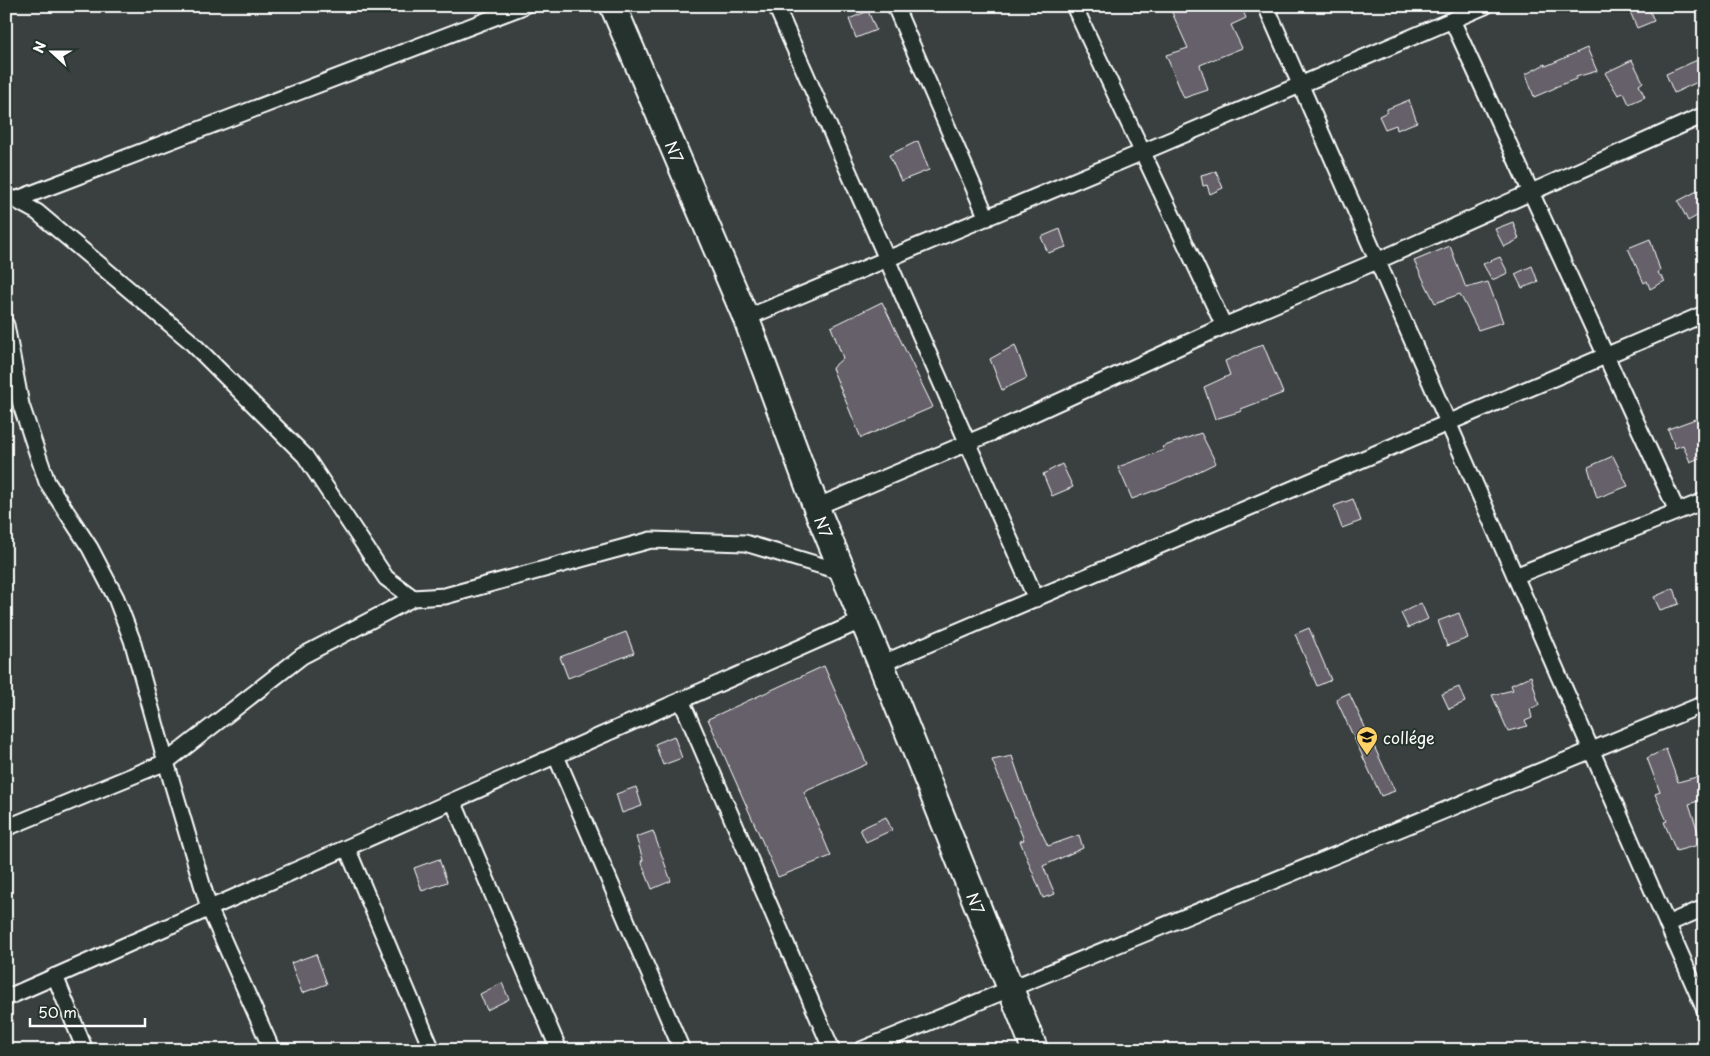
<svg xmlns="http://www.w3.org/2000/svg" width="1710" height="1056" font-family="'Playpen Sans',sans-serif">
<rect width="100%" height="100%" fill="#39403f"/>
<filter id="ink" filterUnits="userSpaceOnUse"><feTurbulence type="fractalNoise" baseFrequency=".02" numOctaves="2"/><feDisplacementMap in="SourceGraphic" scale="10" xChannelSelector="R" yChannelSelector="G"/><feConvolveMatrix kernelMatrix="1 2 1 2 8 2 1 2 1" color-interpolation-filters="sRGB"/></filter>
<g filter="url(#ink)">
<path fill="#65606a" stroke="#fff" d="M1169 6H1241L1246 18 1231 25 1242 48 1200 65 1208 90 1184 98 1166 55 1188 48Z
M1636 6H1648L1654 21 1637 28 1629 9Z
M868 11 876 30 856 38 849 19Z
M1587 48 1597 71 1576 77V79L1555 87V88L1534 97 1526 74 1545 64 1546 66Z
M1704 57V79L1674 93 1666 74Z
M1632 60 1643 82 1639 85 1645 97 1629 104 1624 93 1618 95 1605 73Z
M1409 100 1417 122 1397 130 1396 125 1385 129 1379 116 1387 112V109Z
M918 141 929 170 901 181 889 155Z
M1216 171 1223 188 1210 194 1207 185 1203 186 1201 175Z
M1699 190 1704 200V212L1688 221 1678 201Z
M1513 222 1519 239 1504 247 1495 229Z
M1060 229 1066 247 1048 253 1041 237Z
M1650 239 1660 270 1658 273 1665 281 1650 289 1647 281 1644 283 1628 248Z
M1450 246 1466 288 1488 282 1503 322 1478 330 1460 294 1435 303 1414 261Z
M1500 257 1508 273 1492 280 1483 264Z
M1532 266 1538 282 1522 288 1515 274Z
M882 302 933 407 861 438 832 368 843 358 831 327Z
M1263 344 1283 393 1241 409 1242 411 1215 419 1204 387 1230 375 1225 361Z
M1015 345 1027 378 1002 390 990 359Z
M1698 418 1704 431V456L1690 462 1683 445 1675 448 1668 429Z
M1201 433 1216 463 1177 482 1132 499 1118 467 1164 450 1162 447Z
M1613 456 1628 486 1597 498 1588 467Z
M1062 464 1073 487 1052 496 1043 474Z
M1353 499 1361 521 1342 528 1334 506Z
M1674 588 1679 604 1660 610 1654 597Z
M1421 603 1428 619 1408 628 1401 613Z
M1459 613 1468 638 1447 646 1438 621Z
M1309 628 1331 680 1317 686 1295 634Z
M626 632 634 653 568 678 560 657Z
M824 666 867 764 804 792 831 856 778 877 708 719Z
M1531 676 1539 705 1530 709 1532 718 1525 721 1528 726 1508 731 1492 695 1513 690 1511 685Z
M1459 687 1465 702 1449 709 1442 694Z
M1349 693 1395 791 1381 796 1336 699Z
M674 736 682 758 663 765 655 744Z
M1666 749 1678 782 1704 775V799L1689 804 1702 844 1676 851 1664 822 1667 821 1655 794 1660 792 1647 758Z
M1012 756 1030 808 1048 846 1079 835 1083 848 1043 866 1055 894 1043 898 1020 841 1024 840 992 760Z
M636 787 642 806 622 813 616 794Z
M886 817 892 830 866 842 860 829Z
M653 831 671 881 652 889 641 861 643 860 636 837Z
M439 859 447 882 422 891 414 868Z
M316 954 327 984 302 993 291 963Z
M502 983 509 999 487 1010 480 994Z"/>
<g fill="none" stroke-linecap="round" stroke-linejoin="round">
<g stroke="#fff" stroke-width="19">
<path id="minor" d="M776 6 1036 599
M895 6 987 218
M1074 6 1224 326
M1266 6 1704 1008
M1452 20 1677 511
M6 195 37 212 189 340 305 456 386 578 413 598 445 596 651 540 745 543 842 572
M15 200 524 6
M746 318 1143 152 1485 6
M6 325 21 405 47 482 90 548 116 598 132 640 166 762 209 908 272 1050
M816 507 991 433 1224 326 1377 261 1704 115
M1515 576 1704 501
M881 664 1704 314
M681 700 832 1050
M556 756 682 1050
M453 801 559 1050
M6 828 166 762 302 656 413 598
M347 848 432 1050
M1667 924 1704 908
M55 976 85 1050
M6 998 863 620
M861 1050 1704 704"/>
</g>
<g stroke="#fff" stroke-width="29">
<g id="primary">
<path id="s1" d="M613 6 746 318 816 507 881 664 1035 1050"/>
</g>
</g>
<use href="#minor" stroke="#26332d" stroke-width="15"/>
<use href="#primary" stroke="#26332d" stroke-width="25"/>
</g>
</g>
<defs>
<g id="school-pin" transform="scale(1.125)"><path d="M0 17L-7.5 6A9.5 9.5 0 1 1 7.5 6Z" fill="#ffd166" stroke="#26332d"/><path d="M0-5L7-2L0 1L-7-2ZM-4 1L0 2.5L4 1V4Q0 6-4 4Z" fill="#111"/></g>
</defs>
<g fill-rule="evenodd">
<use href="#school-pin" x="1367" y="737"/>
</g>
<g text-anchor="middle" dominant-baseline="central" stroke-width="4" stroke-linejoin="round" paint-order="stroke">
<g font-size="16" fill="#fff" stroke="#26332d">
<text stroke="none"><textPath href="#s1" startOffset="158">N7</textPath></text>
<text stroke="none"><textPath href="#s1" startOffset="562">N7</textPath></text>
<text stroke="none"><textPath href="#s1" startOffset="968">N7</textPath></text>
</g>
<g font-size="16" fill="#fff" stroke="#26332d" text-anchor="start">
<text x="1383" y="737">collége</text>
</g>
</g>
<rect width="1710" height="1056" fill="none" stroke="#26332d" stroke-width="25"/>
<rect x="12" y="12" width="1685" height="1031" fill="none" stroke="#fff" stroke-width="2" filter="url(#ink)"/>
<g transform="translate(52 52) rotate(291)" stroke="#26332d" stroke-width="4" paint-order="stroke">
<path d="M0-4L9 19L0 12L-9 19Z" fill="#ffffff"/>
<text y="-8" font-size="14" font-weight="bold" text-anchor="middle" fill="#ffffff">N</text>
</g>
<path d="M30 1018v8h115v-8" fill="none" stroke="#ffffff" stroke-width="2.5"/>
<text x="38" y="1018" font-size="15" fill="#ffffff" stroke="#26332d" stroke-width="4" paint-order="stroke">50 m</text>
</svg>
